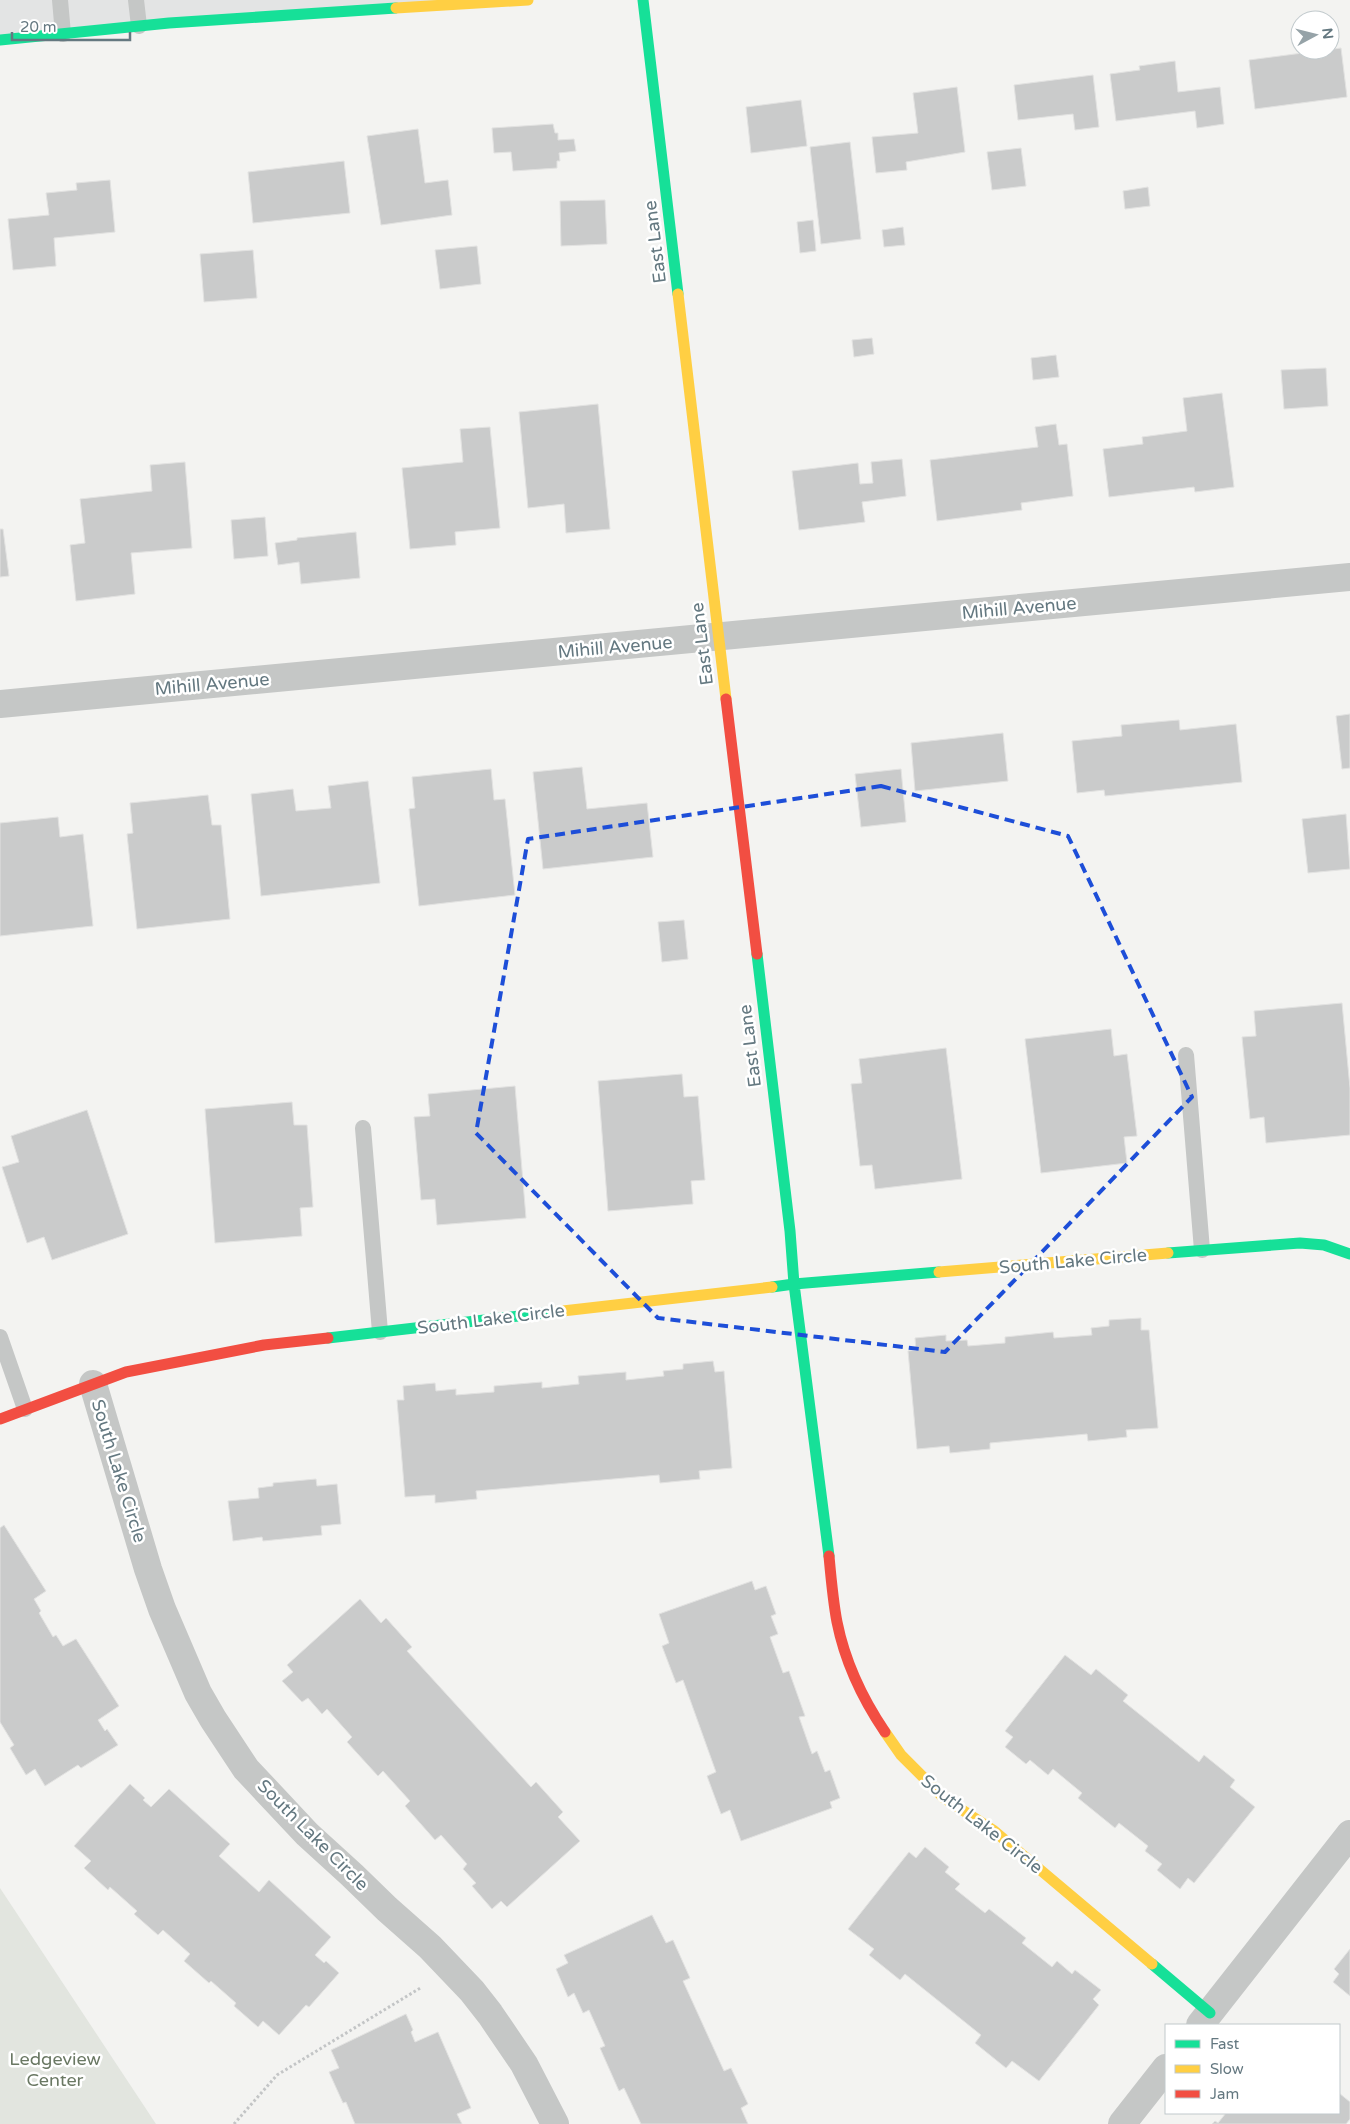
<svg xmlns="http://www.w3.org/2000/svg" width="1350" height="2124" font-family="'Varela Round',sans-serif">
<rect width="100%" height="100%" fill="#f3f3f1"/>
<path fill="#e3e4e4" d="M0 0H528L0 40Z"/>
<path fill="#e2e5df" d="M0 1888 156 2124H0Z"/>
<path fill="#cacbcb" stroke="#e2e2e1" d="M1341 48 1347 97 1255 109 1249 60Z
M1175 61 1178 92 1220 87 1224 124 1197 128 1195 111 1116 121 1110 74 1140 70 1139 66Z
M1093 75 1099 127 1075 130 1073 114 1018 120 1014 85Z
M957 87 965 152 906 162 907 170 876 173 872 137 918 133 913 93Z
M801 100 807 146 751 153 746 107Z
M553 124 555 133H558V140L574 139 576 151 559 153 560 161H557V168L513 171 511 152 494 153 492 128Z
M418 129 425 183 448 180 452 215 381 225 367 136Z
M850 142 861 239 821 244 810 147Z
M1021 148 1026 186 992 190 987 152Z
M344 161 350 213 253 223 248 172Z
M110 180 115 232 54 238 56 266 13 270 8 219 49 215 46 193 77 190 76 183Z
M1148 187 1150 206 1125 209 1123 191Z
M605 200 607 244 561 246 560 201Z
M813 220 816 251 800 253 797 222Z
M903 227 905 245 884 247 882 230Z
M477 246 481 284 440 289 435 250Z
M253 250 257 298 204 302 200 254Z
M872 338 874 354 854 357 852 340Z
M1056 355 1059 377 1033 380 1031 358Z
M1326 368 1328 406 1284 409 1281 370Z
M1222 393 1234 487 1195 492 1194 487 1109 497 1103 449 1143 444 1142 437 1187 431 1183 398Z
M598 404 610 529 566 533 564 504 528 508 519 412Z
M1056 424 1059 445 1067 444 1073 496 1021 503 1022 510 937 521 930 460 1038 447 1035 427Z
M490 427 500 528 455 532 456 545 410 549 402 468 463 462 460 429Z
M902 459 906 496 862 502 865 522 799 530 792 471 858 463 860 484 873 483 871 462Z
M185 462 192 548 131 553 135 594 76 601 70 545 85 543 80 499 152 491 150 465Z
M265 517 268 556 234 559 231 520Z
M0 529H3L9 576 0 577Z
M356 532 360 578 301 584 299 562 278 565 275 543 297 540V538Z
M1350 714V768L1342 769 1336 716Z
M1179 720 1180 730 1236 724 1242 782 1105 796 1104 790 1077 793 1072 741 1122 736 1121 725Z
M1003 733 1008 781 915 791 911 743Z
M582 767 587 809 647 803 653 857 543 869 533 772Z
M491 769 494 800 505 799 515 895 419 906 409 809 415 808 412 777Z
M901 769 906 822 861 827 855 774Z
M368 781 380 883 261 896 251 794 293 789 296 811 331 808 328 786Z
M208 795 212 825H221L230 919 137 929 127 834 133 833 130 803Z
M1346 814 1350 869 1308 873 1302 819Z
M58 817 60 837 83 834 93 926 0 936V823Z
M684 920 688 959 662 962 658 922Z
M1342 1003 1350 1088V1135L1266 1143 1264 1117 1250 1119 1242 1037 1256 1036 1254 1011Z
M1111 1029 1114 1056 1127 1054 1137 1136 1124 1137 1127 1163 1041 1173 1025 1039Z
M946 1048 962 1179 875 1189 872 1165 860 1166 851 1084 862 1083 859 1059Z
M682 1074 684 1097 698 1096 705 1180 691 1181 693 1204 608 1211 598 1081Z
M515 1086 526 1218 437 1225 435 1199 421 1200 414 1117 430 1116 428 1094Z
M292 1102 294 1125H307L313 1207 300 1208 302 1236 215 1243 205 1109Z
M87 1110 128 1234 52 1260 44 1237 27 1243 2 1167 19 1162 11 1136Z
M1141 1318V1330H1149L1158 1428 1126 1430 1127 1437 1088 1441 1087 1434 990 1443V1449L950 1453 949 1446 917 1449 908 1351 916 1350 915 1338 946 1335V1341L967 1340 968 1346 1005 1343V1337L1053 1332 1054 1338 1092 1335 1091 1328 1109 1326V1320Z
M713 1361 715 1372 724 1371 732 1468 699 1471 700 1479 660 1483 659 1475 476 1491 477 1499 435 1503V1495L405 1497 397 1400H404L403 1386 435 1383 436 1391 456 1389V1395L494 1392V1386L542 1382V1388L579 1384 578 1376 626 1372V1380L664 1376 663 1371 683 1369V1364Z
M316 1479 317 1486 337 1484 341 1524 321 1526 322 1535 263 1541 262 1537 233 1541 228 1501 259 1498 258 1488 273 1486V1483Z
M4 1525 46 1591 34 1599 41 1611 39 1613 53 1637 56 1635 63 1646 76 1639 119 1706 98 1720 105 1731 107 1729 118 1745 81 1768 78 1765 45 1786 35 1769 26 1775 10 1748 14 1745 0 1722V1528Z
M752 1581 755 1590 766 1586 776 1614 771 1616 778 1634 770 1637 783 1673 789 1671 805 1716 799 1717 812 1754 817 1751 825 1772 830 1770 840 1798 830 1802 832 1808 741 1841 730 1810 721 1814 707 1776 716 1772 683 1680 676 1683 662 1646 669 1643 659 1614Z
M360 1599 381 1623 386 1618 412 1647 407 1651 531 1787 536 1782 563 1812 558 1817 580 1841 507 1907 501 1901 492 1909 472 1886 476 1883 463 1869 467 1864 441 1835 435 1840 405 1806 410 1801 383 1771 378 1776 347 1742 352 1737 327 1709 322 1714 308 1698 302 1702 282 1681 293 1672 287 1665Z
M1065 1655 1091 1675 1096 1669 1128 1695 1123 1701 1199 1762 1204 1755 1235 1780 1230 1787 1255 1807 1194 1883 1188 1878 1180 1889 1157 1870 1162 1864 1145 1851 1148 1846 1119 1823 1115 1828 1078 1798 1082 1793 1053 1769 1048 1775 1030 1760 1026 1764 1005 1747 1013 1737 1005 1731Z
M130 1784 145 1798 143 1800 151 1807 169 1789 230 1844 219 1856 259 1892 269 1880 331 1937 315 1955 324 1963 326 1961 339 1973 309 2007 306 2005 279 2035 263 2021 258 2027 234 2006 236 2003 211 1981 209 1983 184 1961 190 1954 163 1930 158 1935 134 1914 137 1911 110 1887 108 1890 84 1868 91 1861 74 1846Z
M925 1847 949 1867 945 1872 960 1884 955 1889 985 1913 989 1909 1026 1938 1022 1943 1052 1967 1057 1961 1072 1974 1075 1970 1101 1990 1093 1999 1099 2005 1039 2081 1012 2061 1006 2068 975 2043 981 2035 905 1974 900 1980 869 1955 874 1949 848 1929 909 1852 916 1858Z
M652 1915 666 1943 673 1940 690 1978 683 1981 724 2071 731 2068 748 2104 741 2108 748 2124H641L624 2088 619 2091 600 2048 605 2046 589 2010 583 2013 574 1993 568 1997 556 1969 568 1963 564 1955Z
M1350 1949V1996L1333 1982 1339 1974 1334 1969Z
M406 2014 413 2030 411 2032 415 2042 438 2032 471 2108 457 2114 462 2124H355L346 2102 343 2103 329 2072 339 2068 331 2050Z
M1339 2093 1350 2102V2119L1346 2124H1212L1215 2121 1218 2123 1226 2113H1339Z"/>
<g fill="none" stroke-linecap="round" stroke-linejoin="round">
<path stroke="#c3c5c6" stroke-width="3" stroke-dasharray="2.5 2.5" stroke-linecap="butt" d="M234 2124 277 2075 422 1987"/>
<path stroke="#c5c7c6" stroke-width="16" d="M60 0 63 34
M136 0 139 26
M1186 1055 1202 1250
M363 1128 380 1332
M0 1337 25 1409"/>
<path stroke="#c5c7c6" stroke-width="28" d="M0 704 1350 577
M93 1384 148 1569 162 1609 198 1693 213 1719 246 1769 307 1834 352 1875 387 1909 430 1947 472 1991 490 2014 524 2064 555 2124
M1200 2025 1350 1834
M1122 2124 1166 2068"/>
<path stroke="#16e098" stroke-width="11" d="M643 0 678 294
M0 40 169 23 396 8
M757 954 790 1231 794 1284 939 1272
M1168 1253 1300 1243 1324 1245 1350 1254
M772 1287 794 1284 829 1556
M328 1338 554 1312
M1152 1964 1210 2013"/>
<path stroke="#ffcf43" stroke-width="11" d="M396 8 528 0
M678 294 726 699
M939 1272 1168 1253
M554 1312 772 1287
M885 1732 901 1755 944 1798 993 1830 1152 1964"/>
<path stroke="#f24e42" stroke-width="11" d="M726 699 757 954
M0 1419 126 1372 264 1345 328 1338
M829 1556C831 1578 833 1601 837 1622 845 1662 862 1698 885 1732"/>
</g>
<path fill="none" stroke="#1d4ed8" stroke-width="4" stroke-dasharray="10 6" stroke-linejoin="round" d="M881 786 1068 836 1192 1097 945 1352 658 1318 476 1133 528 839Z"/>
<g text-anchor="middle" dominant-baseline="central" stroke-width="5" stroke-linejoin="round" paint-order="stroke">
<g font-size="18" fill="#647880" stroke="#fff">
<text transform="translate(655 242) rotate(-97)">East Lane</text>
<text transform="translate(1019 608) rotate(-5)">Mihill Avenue</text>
<text transform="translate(702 644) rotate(-97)">East Lane</text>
<text transform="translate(615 647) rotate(-5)">Mihill Avenue</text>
<text transform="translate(212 684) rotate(-5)">Mihill Avenue</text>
<text transform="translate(750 1046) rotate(-97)">East Lane</text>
<text transform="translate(1073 1261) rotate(-5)">South Lake Circle</text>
<text transform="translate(491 1319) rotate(-7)">South Lake Circle</text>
<text transform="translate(119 1471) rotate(73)">South Lake Circle</text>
<text transform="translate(982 1824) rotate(38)">South Lake Circle</text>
<text transform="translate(313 1835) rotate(45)">South Lake Circle</text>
</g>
<g font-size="18" fill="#6a7863" stroke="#fff">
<text x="55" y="2059">Ledgeview<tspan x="55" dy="21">Center</tspan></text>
</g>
</g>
<rect x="1165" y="2024" width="175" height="90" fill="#ffffff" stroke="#c1c9cc"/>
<rect x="1175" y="2040" width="25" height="8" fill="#16e098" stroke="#c1c9cc"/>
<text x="1210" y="2049" font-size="15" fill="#647880">Fast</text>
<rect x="1175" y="2065" width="25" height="8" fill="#ffcf43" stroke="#c1c9cc"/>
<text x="1210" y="2074" font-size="15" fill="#647880">Slow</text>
<rect x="1175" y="2090" width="25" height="8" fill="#f24e42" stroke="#c1c9cc"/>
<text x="1210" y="2099" font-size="15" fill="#647880">Jam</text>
<g transform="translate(1315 35) rotate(83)"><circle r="24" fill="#ffffff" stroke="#c1c9cc"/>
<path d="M0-4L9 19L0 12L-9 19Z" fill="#96a3a8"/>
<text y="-8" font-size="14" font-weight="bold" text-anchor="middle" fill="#647880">N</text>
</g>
<path d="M12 32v8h118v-8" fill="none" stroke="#647880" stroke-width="2.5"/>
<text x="20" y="32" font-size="15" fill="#647880" stroke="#ffffff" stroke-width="4" paint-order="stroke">20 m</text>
</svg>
